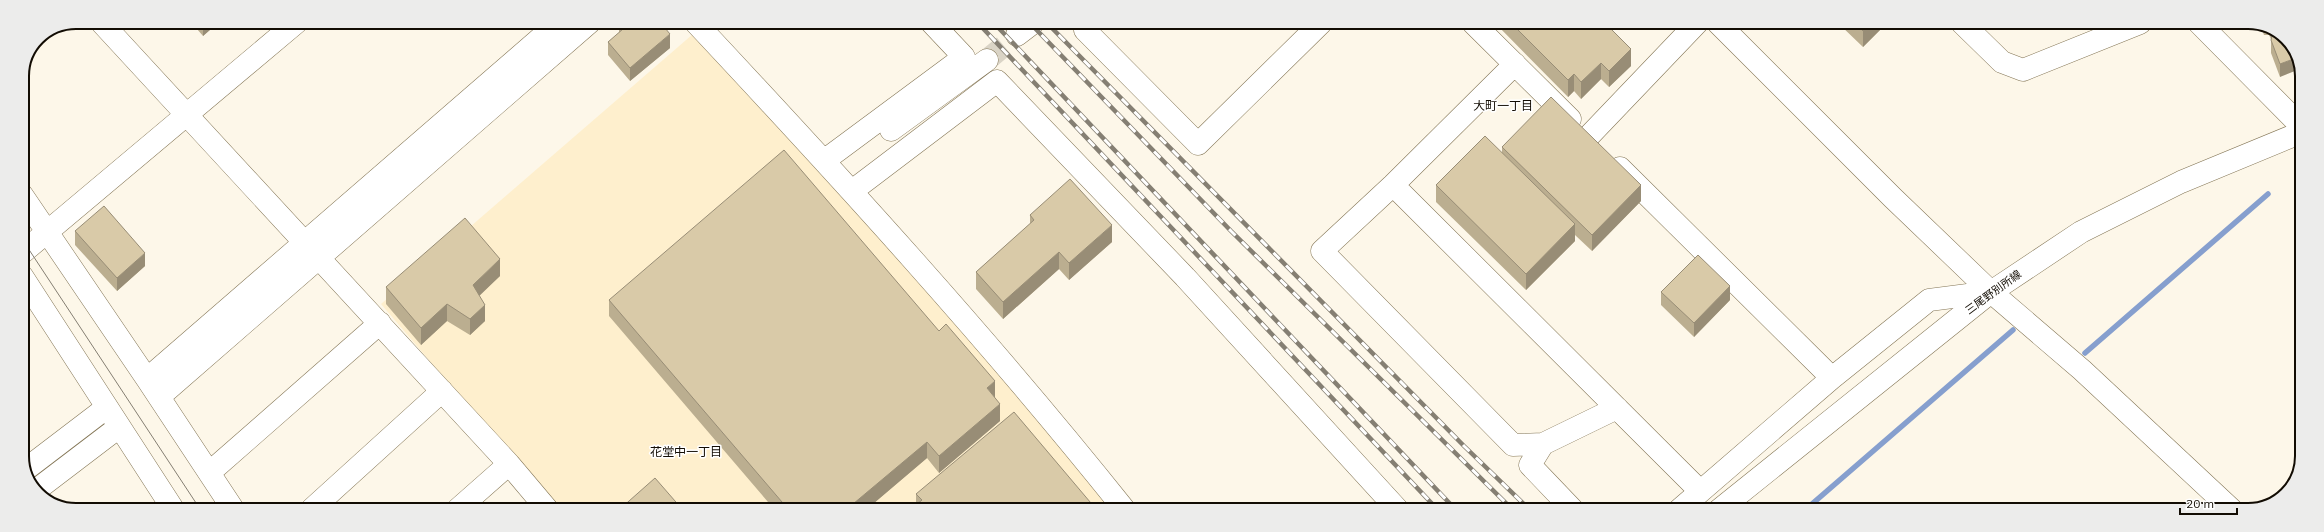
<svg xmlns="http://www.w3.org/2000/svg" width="2324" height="532" font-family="Mulish,'Noto Sans JP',sans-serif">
<rect width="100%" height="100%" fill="#fdf7e9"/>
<path fill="#feefcd" d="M693 34 1047 422 1113 509H556L381 304Z"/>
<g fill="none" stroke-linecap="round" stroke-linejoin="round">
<path stroke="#869fce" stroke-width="5.5" d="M2085 353 2268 194
M1805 510 2013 330"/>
<path stroke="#dad4c6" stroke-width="22" stroke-dasharray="22 11" stroke-linecap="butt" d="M987 60 1017 35"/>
<g stroke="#847656" stroke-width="23">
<path id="minor" d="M101 22 509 464 547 509
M695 22C843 180 989 340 1124 509
M1087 23 1085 30 1198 144 1321 23
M1473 23 1570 119
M1718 23 1893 198 1991 292 2082 370 2232 510
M1962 23 2002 62 2023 70 2140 23
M2199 23 2302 127
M1017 35 1034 22
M1515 64 1393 185 1322 251 1513 445 1543 444
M891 130 987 60
M1588 137 1697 23
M825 160 964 57 931 22
M1620 168 1832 378
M1393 185 1700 491
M852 191 997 81 1185 277 1398 510
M22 195 147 379 233 509
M22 253 297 22
M22 276 173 509
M147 379 559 22
M159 397 590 22
M26 469 106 408
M209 473 380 323
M35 491 119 427
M312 509 442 391
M458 509 509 464
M1573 510 1530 465 1543 444 1617 408
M1679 510 1832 378 1929 300 1991 292"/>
</g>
<g stroke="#847656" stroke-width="23">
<path id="major" d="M1719 510 1991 292 2081 232 2181 182 2302 132"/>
</g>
<use href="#minor" stroke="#fff" stroke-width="22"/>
<use href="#major" stroke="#fff" stroke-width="22"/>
<path stroke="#857f73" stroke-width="1" d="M22 239 200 509"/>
<g stroke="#857f73" stroke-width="4.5">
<path id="rail" d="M977 22 1438 510
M993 22 1456 510
M1029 22 1231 231 1513 510
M1046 22 1464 446 1530 510"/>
</g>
<use href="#rail" stroke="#fff" stroke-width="3" stroke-dasharray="9" stroke-linecap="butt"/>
</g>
<path fill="#bbae90" d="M191 22H219L203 36Z
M1496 23H1605L1631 66 1609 87 1601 79 1581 99 1574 91 1568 97 1496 24Z
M1838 23H1887L1863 47Z
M619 24 670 48 630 81 608 55V42L619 33Z
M2260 24 2289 41 2280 77 2271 53V39L2269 35H2264Z
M1502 147 1641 201 1592 251 1575 235V241L1526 290 1436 202V185L1502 152Z
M1030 215 1112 242 1069 280 1059 269 1003 319 976 289V272L1030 224Z
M75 231 145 266 117 291 75 245Z
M500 276 479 295 485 321 470 335 447 321 421 345 386 304V287Z
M1661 292 1730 300 1694 337 1661 305Z
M609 300 995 398 1000 421 939 473 927 458 867 509H774L609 316Z
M916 494 1096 509 916 505Z"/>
<path fill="#988d76" d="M204 22H219L203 36V23Z
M1870 23H1887L1863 47V31Z
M670 34V48L630 81V68Z
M1631 49V66L1609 87V71Z
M2296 58 2300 69 2280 77V64Z
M1601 63V79L1581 99V82Z
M1574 74V91L1568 97V80Z
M1641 185V201L1592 251V235Z
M1575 224V241L1526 290V274Z
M1112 225V242L1069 280V263Z
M1059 252V269L1003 319V302Z
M145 253V266L117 291V278Z
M500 259V276L473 302V285Z
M1730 286V300L1694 337V323Z
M447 304V321L421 345V328Z
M485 305V321L470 335V319Z
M995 381V398L987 388Z
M1000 404V421L939 473V456Z
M927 442V458L867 509H847Z"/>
<path fill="#d9caa8" stroke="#988d76" d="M622 22H660L670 34 630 68 608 42 623 29 619 24Z
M1511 23H1605L1631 49 1609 71 1601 63 1581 82 1574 74 1568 80Z
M1855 23H1870L1863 31Z
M2273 32 2289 41 2296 58 2280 64 2271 40Z
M1551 97 1641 185 1592 235 1502 147Z
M1485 136 1575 224 1526 274 1436 185Z
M784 150 939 331 946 324 995 381 987 388 1000 404 939 456 927 442 847 509H788L609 300Z
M1070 179 1112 225 1069 263 1059 252 1003 302 976 272 1034 220 1030 215Z
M104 206 145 253 117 278 75 231Z
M465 218 500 259 473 285 485 305 470 319 447 304 421 328 386 287Z
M1698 255 1730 286 1694 323 1661 292Z
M1014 412 1096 509H911L922 500 916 494Z
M655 478 682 509H620Z"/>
<g text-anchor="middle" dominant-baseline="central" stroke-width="3" stroke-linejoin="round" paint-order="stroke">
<g font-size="11" fill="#120c03" stroke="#fff">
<text transform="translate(1993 292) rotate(-36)">三尾野別所線</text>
</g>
<g font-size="12" fill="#120c03" stroke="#fff">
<text x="1503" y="105">大町一丁目</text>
<text x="686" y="451">花堂中一丁目</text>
</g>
</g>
<path d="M0 0H2324V532H0ZM76 29H2248A47 47 0 0 1 2295 76V456A47 47 0 0 1 2248 503H76A47 47 0 0 1 29 456V76A47 47 0 0 1 76 29Z" fill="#ececeb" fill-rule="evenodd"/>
<path fill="none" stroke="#120c03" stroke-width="2" d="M76 29H2248A47 47 0 0 1 2295 76V456A47 47 0 0 1 2248 503H76A47 47 0 0 1 29 456V76A47 47 0 0 1 76 29Z"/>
<path d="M2180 508v6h57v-6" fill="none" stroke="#120c03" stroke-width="2"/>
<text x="2186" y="508" font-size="12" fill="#120c03" stroke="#ffffff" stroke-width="3" paint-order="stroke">20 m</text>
</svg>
